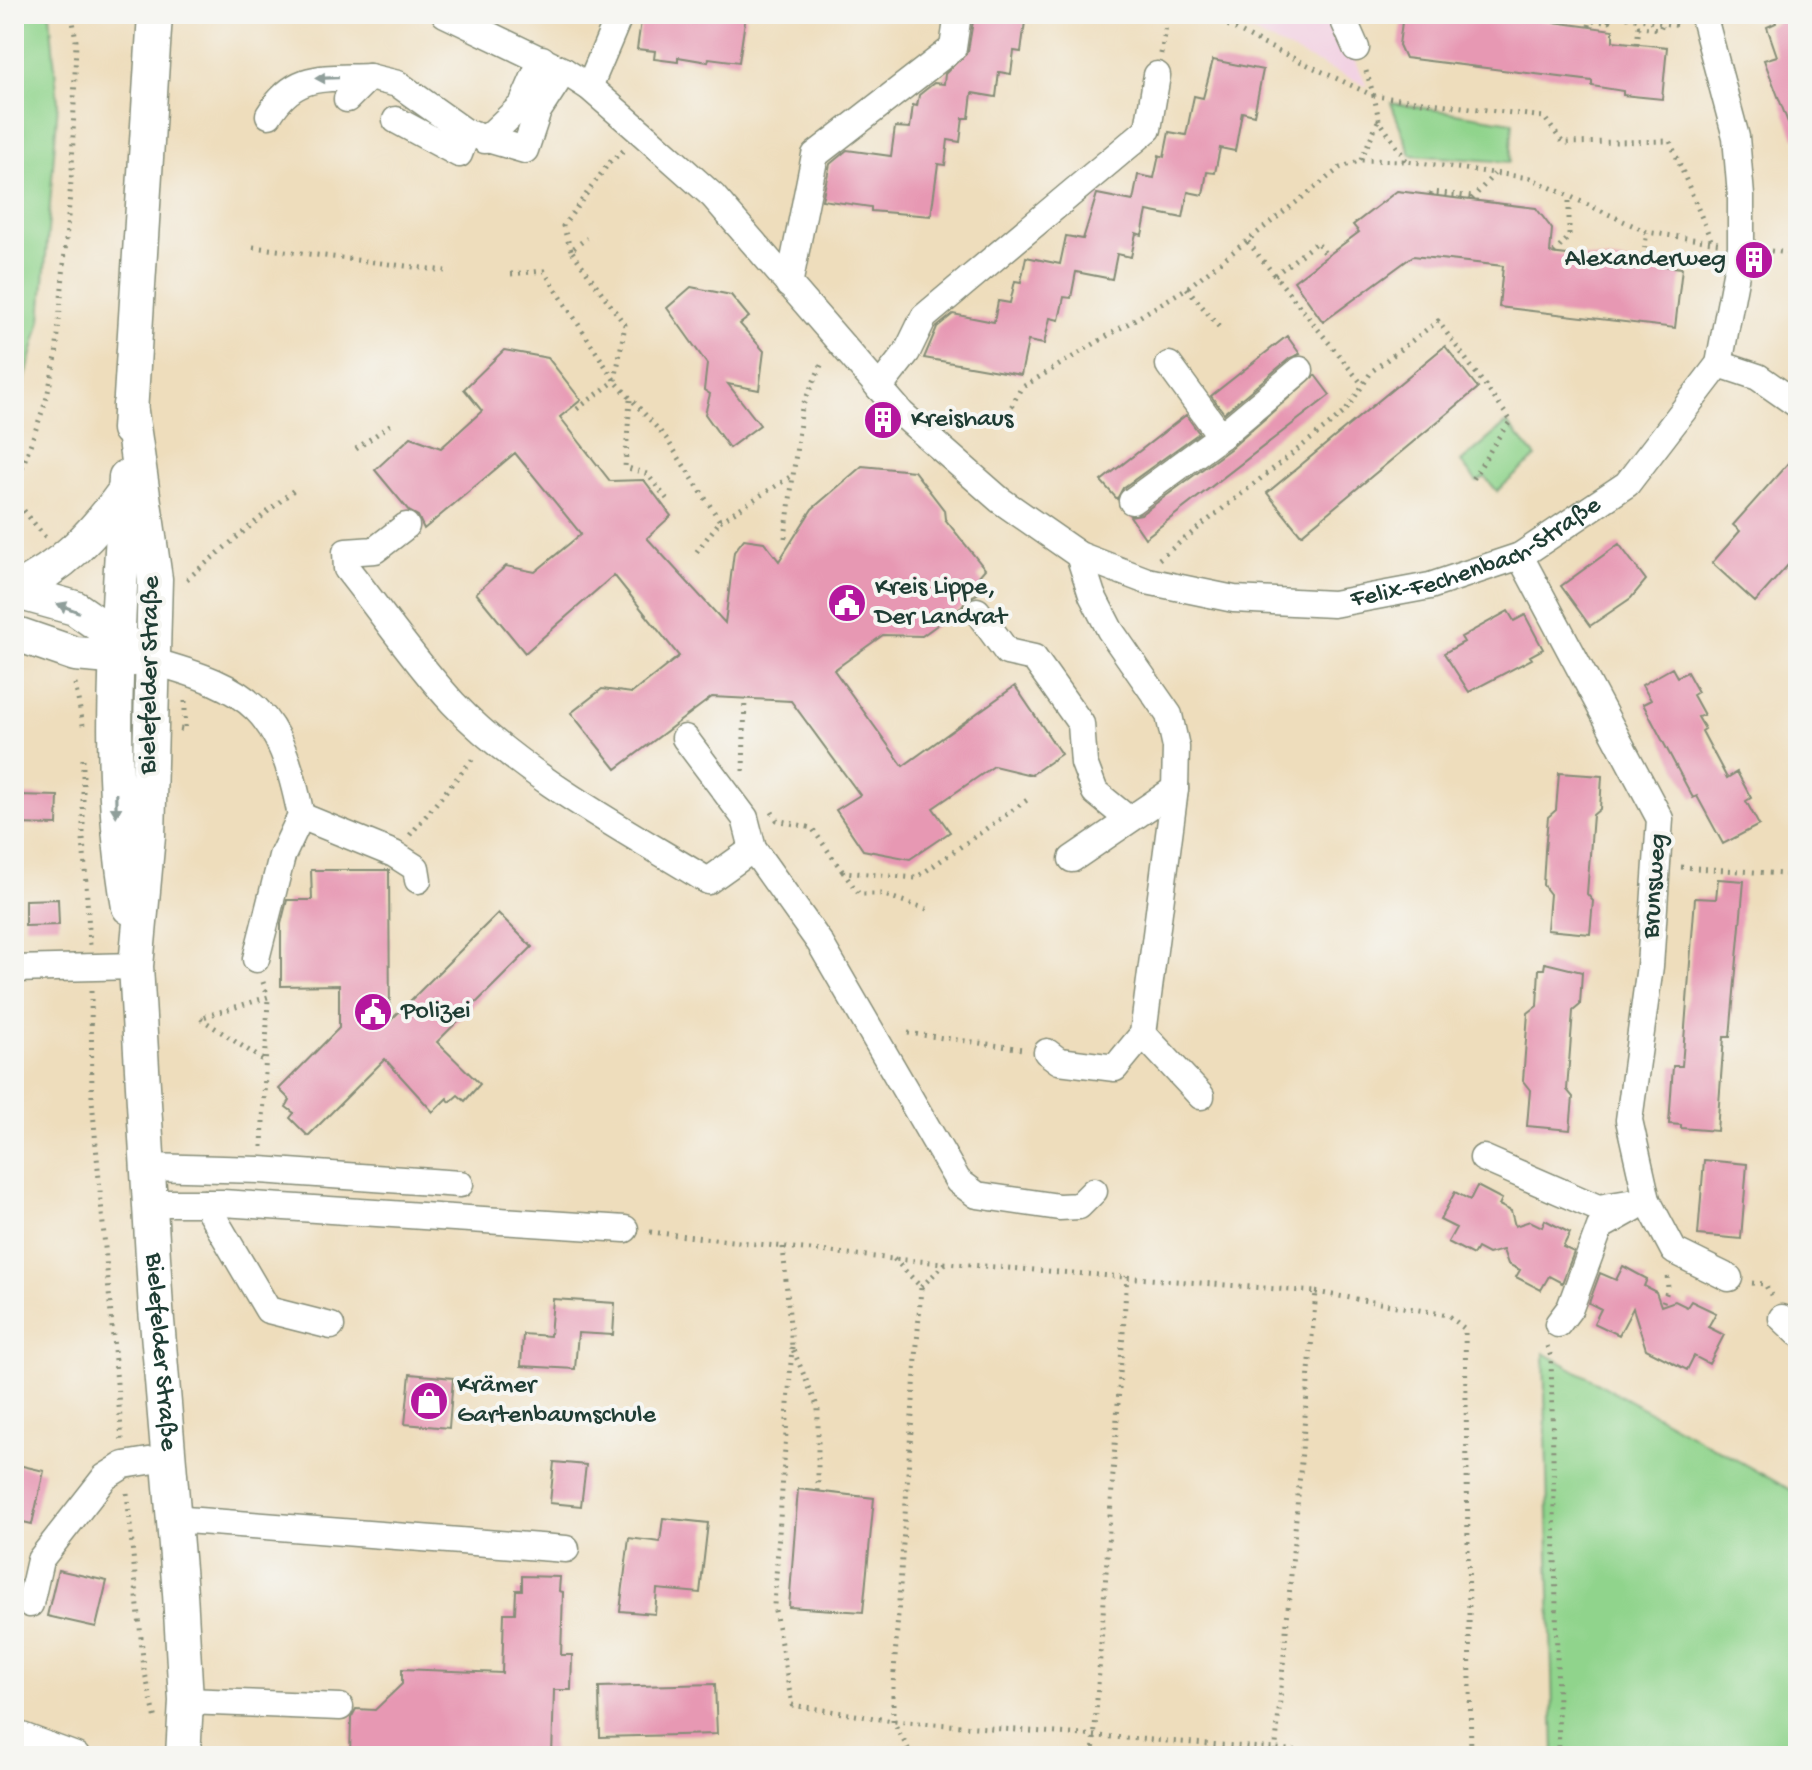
<svg xmlns="http://www.w3.org/2000/svg" width="1812" height="1770" font-family="'Gochi Hand',sans-serif">
<rect width="100%" height="100%" fill="#f6f6f2"/>
<filter id="ink" filterUnits="userSpaceOnUse"><feTurbulence type="fractalNoise" baseFrequency=".0125" numOctaves="2"/><feDisplacementMap in="SourceGraphic" scale="16" xChannelSelector="R" yChannelSelector="G"/><feConvolveMatrix kernelMatrix="1 2 1 2 8 2 1 2 1" color-interpolation-filters="sRGB"/></filter>
<filter id="wash" filterUnits="userSpaceOnUse"><feTurbulence type="fractalNoise" baseFrequency=".006" numOctaves="4" result="noise"/><feDisplacementMap in="SourceGraphic" scale="32" xChannelSelector="R" yChannelSelector="G"/><feGaussianBlur stdDeviation="1.8" result="paint"/><feColorMatrix in="noise" values="0 0 0 0 0 0 0 0 0 0 0 0 0 0 0 0 0 1.4 0 .05"/><feComposite in="paint" operator="in"/></filter>
<g filter="url(#wash)">
<rect width="100%" height="100%" fill="#eeddbc"/>
<path fill="#f2d0e2" d="M1220 14H1335L1367 86 1243 28Z"/>
<path fill="#90d48c" stroke="#588860" stroke-width="2" d="M14 14H50L58 102 41 320 14 421Z
M1391 103 1513 122 1510 162 1411 155Z
M1507 423 1536 457 1497 491 1485 477 1477 482 1461 462Z
M1544 1353 1798 1494V1756H1554Z"/>
<g id="blocks">
<path fill="#e798b3" d="M642 14H746L739 62 709 58 708 62 678 57V62L654 59 655 51 637 49Z
M989 14H1026L1021 52 1014 51 1011 74 999 72 996 97 972 93 969 118H963L960 142 948 140 945 165 938 164 931 216 871 211V207L822 200 830 164 847 150 891 156 895 127 910 128 913 105 917 106 919 95 934 83 944 84 945 74 968 51 974 15 989 17Z
M1403 14H1488L1539 20 1613 30V41L1667 47 1662 99 1623 95V91L1592 86V81L1405 58 1399 45Z
M1773 14H1798V137L1794 138 1764 60 1777 56 1767 27 1776 23Z
M1213 60 1263 70 1254 115 1242 112 1235 151 1220 148 1215 173 1207 172 1203 195 1188 192 1183 218 1147 211 1142 235 1136 233 1131 257 1117 254 1112 279 1076 272 1071 298 1064 297 1059 320 1050 318 1044 344 1028 341 1021 375 924 358 937 327 953 314 994 322 998 301 1010 303 1015 281 1021 282 1026 257 1060 264 1066 236 1083 239 1097 194 1133 201 1138 175 1154 178 1159 155 1164 157 1169 132 1186 135 1194 96 1203 98Z
M1397 191 1536 208 1552 229 1550 253 1682 268 1675 328 1499 307 1503 266 1413 256 1323 322 1294 281 1359 232 1353 225Z
M691 287 731 295 749 317 740 324 764 351 759 390 728 384 760 425 729 448 705 414 710 394 704 390 707 364 667 308Z
M1287 336 1300 354 1290 358 1224 413 1211 396Z
M1445 346 1478 388 1301 535 1267 493Z
M504 350 548 358 581 400 560 417 610 481 644 480 671 516 647 538 725 623 734 552 744 539 764 542 779 561 812 509 862 466 914 471 944 510 945 519 985 569 978 577 987 589 967 599 962 607 922 636 883 635 834 670 903 766 1015 686 1061 754 1031 775 994 766 933 808 950 832 910 859 863 850 836 810 860 795 791 701 712 697 616 769 571 713 602 689 632 693 679 656 614 575 525 653 476 593 506 566 535 572 581 534 515 453 424 529 418 516 409 511 375 470 411 437 441 448 482 411 464 389Z
M1315 375 1330 395 1145 538 1130 516 1141 514 1230 449Z
M1186 415 1199 433 1123 488 1117 499 1101 481Z
M1798 452V554L1755 602 1712 563 1740 531 1733 525Z
M1619 544 1646 580 1631 598 1590 626 1561 586Z
M1508 611 1514 621 1525 615 1543 649 1530 656 1532 659 1469 692 1444 653 1464 642 1461 637Z
M1672 668 1677 677 1687 672 1698 692 1693 695 1704 715 1698 717 1705 729 1702 731 1727 778 1737 772 1751 798 1746 801 1759 825 1723 844 1697 796 1693 798 1643 704 1651 700 1642 685Z
M1559 773 1602 776 1600 809 1593 815 1587 894 1593 901 1590 934 1547 930 1550 894 1543 885 1545 851 1548 817 1556 810Z
M17 795 58 796 57 825 16 824Z
M311 870H389L390 1021 498 913 532 947 437 1042 480 1084 465 1101 458 1095 450 1102 447 1098 433 1112 385 1059 308 1136 290 1118 294 1113 286 1107 290 1100 279 1089 339 1028V985L281 986V924L287 900H312Z
M1718 879 1744 881 1730 1037H1724L1717 1131 1681 1128V1125L1669 1124 1673 1066H1682L1695 898 1716 899Z
M58 899 59 925 25 926V900Z
M1545 963 1582 972 1580 1005 1573 1011 1570 1050 1567 1090 1573 1097 1570 1130 1527 1126 1530 1090 1523 1081 1528 1013 1537 1006 1539 969H1544Z
M1704 1160 1747 1164 1741 1239 1698 1235Z
M1477 1186 1502 1199 1499 1205 1511 1211 1515 1226 1530 1221 1542 1227 1545 1220 1570 1233 1563 1247 1574 1252 1562 1283 1549 1276 1541 1290 1516 1277 1520 1270 1508 1264 1503 1250 1488 1254 1477 1248 1473 1255 1448 1242 1456 1228 1440 1220 1455 1192 1470 1200Z
M1623 1266 1647 1279 1644 1286 1656 1292 1661 1306 1675 1301 1687 1307 1691 1301 1716 1313 1708 1327 1724 1335 1709 1364 1694 1356 1687 1370 1646 1349 1633 1308 1619 1335 1594 1323 1601 1309 1589 1303 1600 1273 1616 1280Z
M553 1299 615 1303 613 1335 578 1333 575 1369 521 1366 523 1334 550 1336Z
M410 1374 453 1378 449 1428 405 1424Z
M554 1462 586 1465 581 1506 550 1503Z
M14 1464 44 1471 32 1524 14 1520Z
M798 1489 874 1498 863 1612 789 1607Z
M663 1518 708 1523 700 1593 657 1589 655 1614 620 1611 629 1538 660 1542Z
M58 1570 107 1581 96 1627 47 1616Z
M522 1576 560 1577 559 1591 563 1592 561 1655H572L571 1690H554L552 1756H350L351 1718 356 1709 375 1710 402 1684V1669L502 1673 504 1613H515L516 1590H522Z
M715 1684 717 1734 600 1737 599 1687Z"/>
</g>
</g>
<g filter="url(#ink)">
<use href="#blocks" fill-opacity="0" stroke="#868d78" stroke-width="2"/>
<g fill="none" stroke-linecap="round" stroke-linejoin="round">
<g stroke="#868d78" stroke-width="29">
<g id="minor">
<path id="s1" d="M445 14 564 71 589 87 642 133 713 196 902 414 1000 500 1079 555 1147 581 1234 599 1333 604 1430 586 1520 556 1627 484 1719 364 1741 247V196L1736 137 1703 14"/>
<path d="M1341 14 1356 48"/>
<path d="M369 77 398 84 467 133 525 150 538 111 564 71"/>
<path d="M589 87 620 14"/>
<path d="M269 115C295 72 324 79 369 77L347 99"/>
<path d="M396 120 459 154 467 133"/>
<path d="M485 140 522 105 542 59"/>
<path d="M789 285 815 155 953 48 958 14"/>
<path d="M1719 364 1758 377 1798 405"/>
<path d="M879 388 907 352 924 317 1148 129 1157 75"/>
<path d="M1221 436 1300 370"/>
<path d="M1132 501 1221 436 1169 365"/>
<path d="M406 526 375 550 346 552 347 569C382 613 415 662 453 703 520 774 625 830 708 881L753 849"/>
<path d="M1520 556 1660 819 1650 966 1629 1120 1647 1200 1674 1251 1729 1278"/>
<path d="M977 611 1007 652 1034 658 1081 724 1084 763 1095 792 1128 819"/>
<path d="M151 661C253 689 280 710 301 816L282 856 256 959"/>
<path d="M685 738 745 818 753 849 820 943 958 1181 977 1195 1059 1207 1079 1206 1094 1191"/>
<path d="M301 816 394 854 416 868 418 880"/>
<path d="M1072 859 1175 789"/>
<path d="M14 969 136 966"/>
<path d="M1143 1034 1201 1096"/>
<path d="M1047 1052 1059 1061 1115 1068 1143 1034 1175 789 1176 747 1169 715 1110 630 1092 595 1079 555"/>
<path d="M1483 1158 1598 1208 1647 1200"/>
<path d="M148 1167 260 1170 460 1184"/>
<path d="M150 1203H222L625 1229"/>
<path d="M205 1203 268 1310 331 1326"/>
<path d="M1782 1318 1798 1333"/>
<path d="M1558 1324 1570 1308 1600 1227 1634 1208"/>
<path d="M172 1519 566 1549"/>
<path d="M30 1604 40 1560 105 1477 124 1465 167 1458"/>
<path d="M186 1701 340 1707"/>
<path d="M14 1733 76 1756"/>
</g>
</g>
<g stroke="#868d78" stroke-width="37">
<g id="major">
<path id="s2" d="M130 405 155 579 148 836 136 966 156 1309 180 1593 186 1701 183 1756"/>
<path d="M129 429 155 14"/>
<path d="M126 477C119 623 104 762 129 907"/>
<path d="M14 590C63 567 94 534 125 491"/>
<path d="M14 591 75 608 131 647"/>
<path d="M14 633 75 654 134 659"/>
</g>
</g>
<path stroke="#868d78" stroke-width="5" stroke-dasharray="2 6" stroke-linecap="butt" d="M1207 14 1259 42 1374 96
M1611 14 1680 26
M1539 20V14
M1589 26 1590 21 1609 22 1610 14
M1637 44 1639 27 1660 29 1662 24
M1161 54 1168 14
M1366 71 1374 96
M1361 160 1378 121
M1406 160 1379 120 1374 96 1544 117 1563 143 1670 141 1711 240
M1431 195 1432 192 1473 197
M1472 199 1494 174
M1248 242 1362 384
M253 247 445 271
M571 250 563 226 609 163 624 150
M1763 250 1798 254
M1554 253 1569 237V195
M1642 264 1647 232
M511 274 544 271 615 381 666 438 720 521 694 555
M1275 275 1317 242 1327 256
M1187 288 1219 327
M630 400 625 467 647 474 667 499
M577 409 615 381 625 325 571 250 587 238
M955 427 1006 417 1021 388 1187 288 1340 168 1361 160 1406 161 1530 178 1647 232 1718 243
M356 449 394 422
M14 490 46 401 56 357 72 170 76 41 72 14
M14 498 45 537
M720 521 793 475
M785 538 802 407 823 361
M1159 559 1345 412 1372 371 1438 321 1511 421C1494 440 1487 459 1472 479
M187 579 296 488
M75 684 83 725
M180 729 185 730V697
M83 759V838L90 945
M743 771 745 698
M772 812 777 820 812 828 843 872
M410 835 475 756
M1681 867 1798 875
M927 909 881 894H859L843 872 916 878 1027 800
M263 982 268 997 200 1018 266 1062
M91 991 92 1100 122 1440
M908 1033 1023 1049
M262 1147 268 997
M650 1232 893 1259 1316 1292 1275 1756
M783 1247 792 1347 818 1408V1491
M894 1259 921 1287 893 1686V1721L912 1756
M1752 1283 1765 1284 1771 1295
M921 1287 947 1262
M1316 1292 1448 1315 1465 1329 1471 1756
M1663 1302 1668 1289 1667 1274
M1547 1346 1551 1357 1559 1756
M792 1347 774 1605 792 1705 893 1721 1372 1756
M127 1493 144 1669 156 1720
M1093 1756 1127 1276"/>
<use href="#minor" stroke="#fff" stroke-width="26"/>
<use href="#major" stroke="#fff" stroke-width="34"/>
</g>
<defs><path id="oneway-solid" d="M-6-.8H1V-3.2L6.5 0L1 3.2V.8H-6Z" transform="scale(2)"/></defs>
<g fill="#8f9e9a">
<use href="#oneway-solid" transform="translate(327 78) rotate(178)"/>
<use href="#oneway-solid" transform="translate(68 608) rotate(-159)"/>
<use href="#oneway-solid" transform="translate(116 805) rotate(89)"/>
</g>
</g>
<defs>
<g id="building-disc" transform="scale(2)"><circle r="9.5" fill="#b5179e" stroke="#f6f6f2"/><path d="M-4-6H4V6H1V3H-1V6H-4ZM-2.5-4.3h1.7v1.8h-1.7ZM.8-4.3h1.7v1.8H.8ZM-2.5-1h1.7V.8h-1.7ZM.8-1h1.7V.8H.8Z" fill="#fff"/></g>
<g id="civic-disc" transform="scale(2)"><circle r="9.5" fill="#b5179e" stroke="#f6f6f2"/><path d="M-.6-6.5H3V-4.5H.6V-3L4-1V1h2V6H-6V1h2V-1L-.6-3ZM-1.2 2.5V6h2.4V2.5Z" fill="#fff"/></g>
<g id="shop-disc" transform="scale(2)"><circle r="9.5" fill="#b5179e" stroke="#f6f6f2"/><path d="M-5-2.5h2.3a2.7 3.5 0 0 1 5.4 0H5L5.5 6h-11ZM-1.5-2.5h3a1.5 2.3 0 0 0-3 0Z" fill="#fff"/></g>
</defs>
<g fill-rule="evenodd">
<use href="#building-disc" x="1754" y="260"/>
<use href="#building-disc" x="883" y="420"/>
<use href="#civic-disc" x="847" y="603"/>
<use href="#civic-disc" x="373" y="1012"/>
<use href="#shop-disc" x="429" y="1401"/>
</g>
<g text-anchor="middle" dominant-baseline="central" stroke-width="8" stroke-linejoin="round" paint-order="stroke">
<g font-size="26" fill="#1f3d34" stroke="#f6f6f2" text-anchor="start">
<text x="1726" y="260" text-anchor="end">Alexanderweg</text>
<text x="911" y="420">Kreishaus</text>
<text x="875" y="588">Kreis Lippe,<tspan x="875" dy="30">Der Landrat</tspan></text>
<text x="401" y="1012">Polizei</text>
<text x="457" y="1386">Krämer<tspan x="457" dy="30">Gartenbaumschule</tspan></text>
</g>
<g font-size="26" fill="#1f3d34" stroke="#f6f6f2">
<text stroke="none"><textPath href="#s1" startOffset="1256">Felix-Fechenbach-Straße</textPath></text>
<text transform="translate(151 675) rotate(-89)">Bielefelder Straße</text>
<text transform="translate(1656 886) rotate(-86)">Brunsweg</text>
<text stroke="none"><textPath href="#s2" startOffset="950">Bielefelder Straße</textPath></text>
</g>
</g>
<rect width="1812" height="1770" fill="none" stroke="#f6f6f2" stroke-width="48"/>
</svg>
